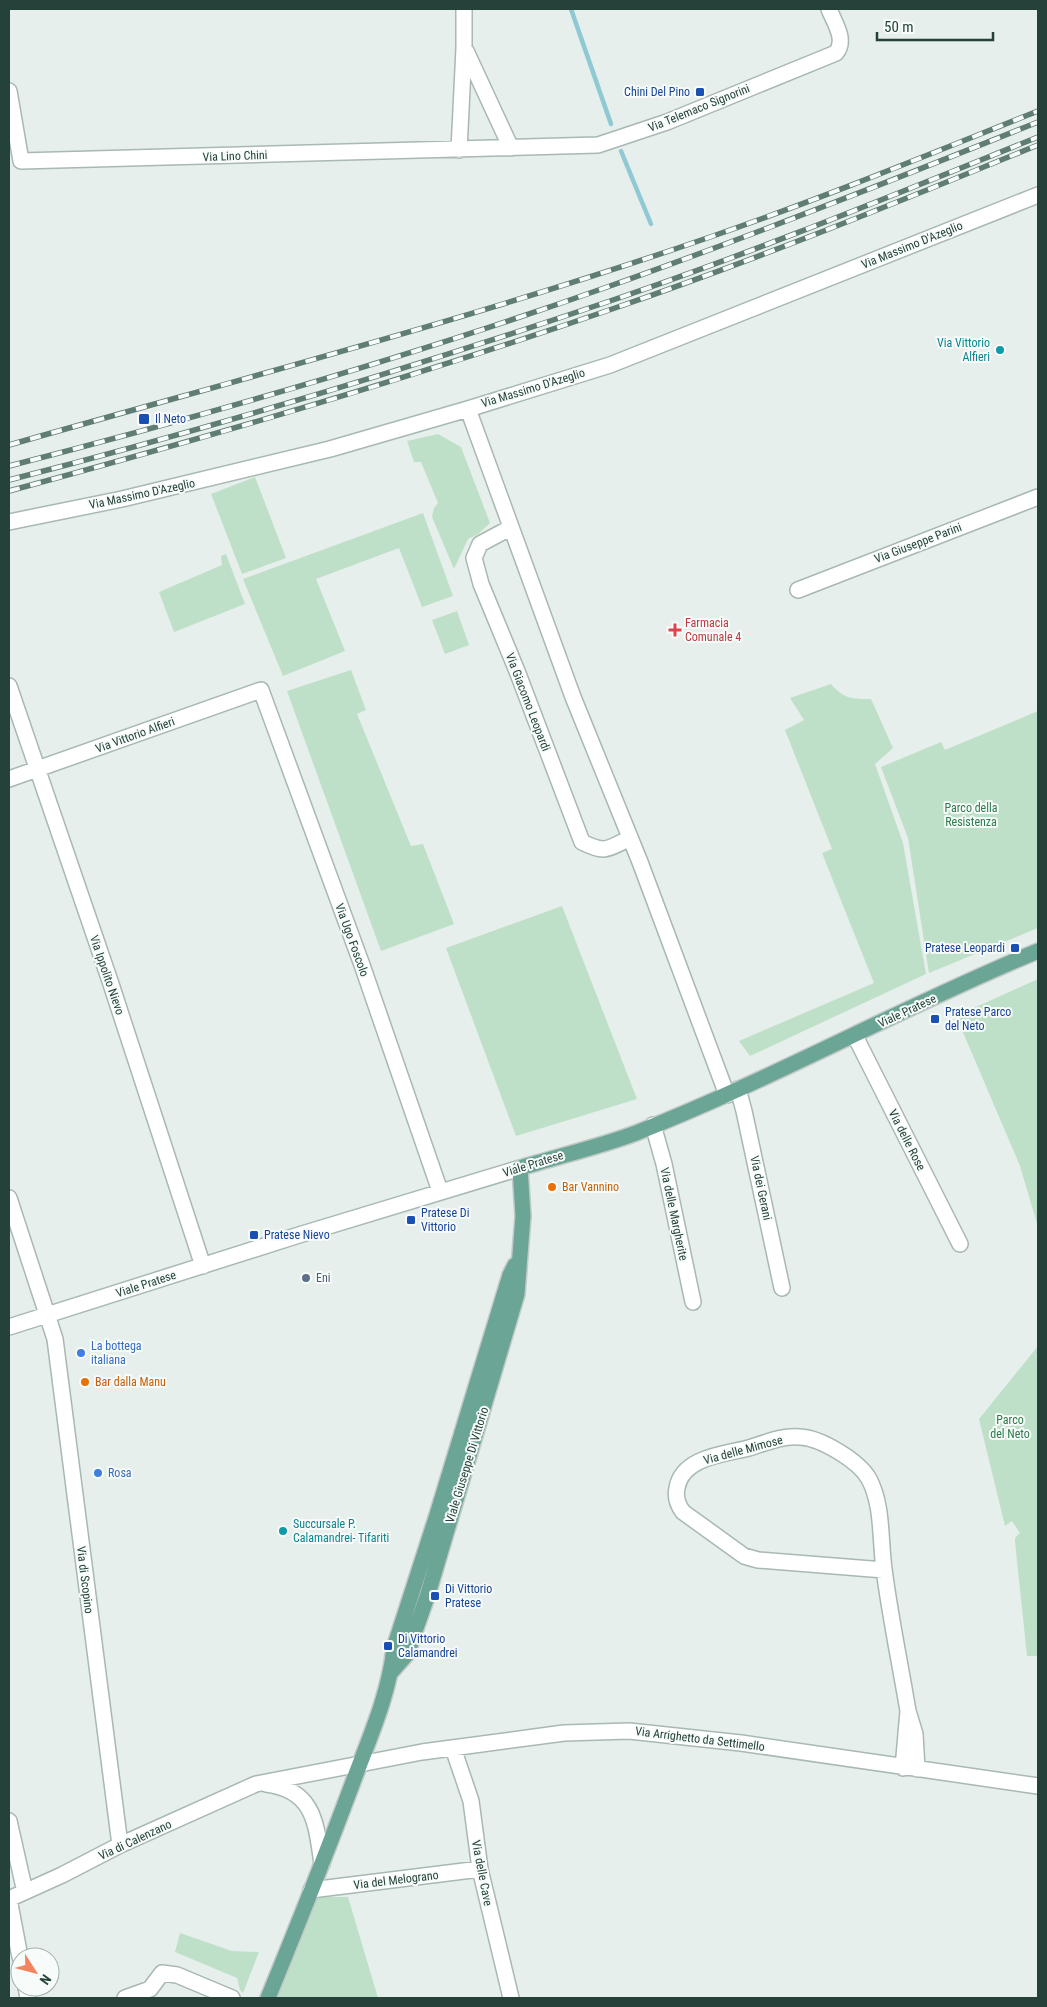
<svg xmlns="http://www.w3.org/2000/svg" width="1047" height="2007" font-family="'Roboto Condensed',sans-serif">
<rect width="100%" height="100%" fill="#e6efeb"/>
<path fill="#bfe0c8" d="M438 434 461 447 490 523 478 534 468 539 454 569 432 517 434 508 438 503 421 462H414L407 441Z
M255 477 286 558 242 574 211 494Z
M423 513 453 596 422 607 399 548 316 579 345 651 283 676 243 579Z
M226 554 245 604 174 632 159 592 222 565 221 556Z
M457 611 469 645 445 654 432 620Z
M351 670 366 710 357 714 411 846 423 844 454 924 381 951 287 691Z
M831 684C844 699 852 699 871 699L893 748 875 764 903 843 926 974 750 1056 739 1041 874 983 822 853 832 849 785 730 804 720 790 698Z
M1038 711V928L929 973 908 838 881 767 941 742 945 750Z
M562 906 637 1099 516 1136 446 948Z
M1038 979V1227L1020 1166 956 1016Z
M1038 1346V1656H1027L1015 1542V1538L1020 1533 1012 1521 1005 1526 979 1419Z
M317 1897H348L378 1998H277Z
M180 1933 232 1951 259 1952 243 1993 240 1990 237 1978 175 1952Z"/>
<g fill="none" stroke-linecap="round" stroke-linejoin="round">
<path stroke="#8ec9d4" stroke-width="4.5" d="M571 9 611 124
M621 151 651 224"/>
<g stroke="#a8b8b2" stroke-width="18">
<path id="minor" d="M466 51 511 148
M9 91 21 161 598 145 667 122 836 53C847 40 834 22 829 9
M459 150 464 48V9
M468 409 573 697 640 862 727 1095
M9 522 122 499 330 449 468 409 610 365 1038 195
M510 528 480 544 474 558 481 584 517 671 582 842C606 854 607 849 630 838
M798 590 1038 497
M9 686 110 981 203 1266
M9 779 261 690 362 965 440 1191
M855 1036 960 1244
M738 1089 744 1111 782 1288
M653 1125 664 1164 693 1302
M9 1198 55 1339 120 1845
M9 1327 299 1235 520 1168
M884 1570 758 1560 744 1556 683 1512C677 1504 675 1497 677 1488 682 1457 725 1454 749 1448 765 1443 783 1435 800 1437 821 1438 859 1461 869 1479 883 1505 880 1540 884 1569 890 1616 900 1663 908 1711
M453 1748 471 1801 480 1869 511 1998
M903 1768 908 1711 915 1734 917 1769
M266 1784C315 1790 316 1824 322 1864
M9 1821 25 1892
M311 1890 480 1869
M9 1899 62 1875 120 1845 256 1784 422 1752 564 1733 629 1731 741 1743 1038 1786
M9 1899 20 1957
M26 1987 28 1998
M125 1998 150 1989 162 1973 177 1975 232 1998"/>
</g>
<g stroke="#c2cac8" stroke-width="18">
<path id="major" d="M392 1671 407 1654 428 1594 517 1294 523 1216 520 1168C559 1156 599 1147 636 1133 773 1079 902 1007 1038 951
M268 1998C297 1927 326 1855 353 1782 369 1739 389 1695 394 1648L436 1518 510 1275 515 1265"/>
</g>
<use href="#minor" stroke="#fff" stroke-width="15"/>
<use href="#major" stroke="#6aa596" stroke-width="15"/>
<g stroke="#5f7d75" stroke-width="5.5">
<path id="rail" d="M9 445C244 378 482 316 713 236 823 198 930 154 1038 111
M9 466C211 414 413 356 610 286 754 235 896 179 1038 122
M9 480C211 428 412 368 610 301 755 252 896 194 1038 137
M9 491C213 436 415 377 615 308 758 259 898 202 1038 145"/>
</g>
<use href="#rail" stroke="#f7fbf9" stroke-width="4" stroke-dasharray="11" stroke-linecap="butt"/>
</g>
<g fill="#1a4fb4" stroke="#f7fbf9" stroke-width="2">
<rect x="695" y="87" width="10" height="10" rx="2.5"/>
<rect x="138" y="413" width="12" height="12" rx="2.5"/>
<rect x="1010" y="943" width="10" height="10" rx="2.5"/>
<rect x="930" y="1014" width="10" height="10" rx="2.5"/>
<rect x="406" y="1215" width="10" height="10" rx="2.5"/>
<rect x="249" y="1230" width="10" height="10" rx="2.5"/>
<rect x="430" y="1591" width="10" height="10" rx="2.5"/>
<rect x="383" y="1641" width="10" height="10" rx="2.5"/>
</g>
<g fill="#0f9aa8" stroke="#f7fbf9" stroke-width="2">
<circle cx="1000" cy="350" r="5"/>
<circle cx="283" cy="1531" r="5"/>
</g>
<path fill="#e0444e" stroke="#f7fbf9" stroke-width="2" d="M672.5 622.5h5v5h5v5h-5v5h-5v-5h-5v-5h5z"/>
<g fill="#e8710a" stroke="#f7fbf9" stroke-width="2">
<circle cx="552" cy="1187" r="5"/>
<circle cx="85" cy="1382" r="5"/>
</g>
<circle fill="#5c6f8a" stroke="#f7fbf9" stroke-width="2" cx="306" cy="1278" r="5"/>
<g fill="#3f7fe0" stroke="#f7fbf9" stroke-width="2">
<circle cx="81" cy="1353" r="5"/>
<circle cx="98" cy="1473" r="5"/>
</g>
<g text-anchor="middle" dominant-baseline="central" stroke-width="4" stroke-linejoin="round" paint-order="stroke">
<g font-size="12" fill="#164399" stroke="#f7fbf9" text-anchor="start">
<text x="690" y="92" text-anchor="end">Chini Del Pino</text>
<text x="155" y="419">Il Neto</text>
<text x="1005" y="948" text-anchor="end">Pratese Leopardi</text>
<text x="945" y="1012">Pratese Parco<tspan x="945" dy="14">del Neto</tspan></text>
<text x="421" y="1213">Pratese Di<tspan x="421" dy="14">Vittorio</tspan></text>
<text x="264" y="1235">Pratese Nievo</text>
<text x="445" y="1589">Di Vittorio<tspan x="445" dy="14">Pratese</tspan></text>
<text x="398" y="1639">Di Vittorio<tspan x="398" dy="14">Calamandrei</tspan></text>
</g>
<g font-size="12" fill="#24423a" stroke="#f7fbf9">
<text transform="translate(699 108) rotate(-22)">Via Telemaco Signorini</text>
<text transform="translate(235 156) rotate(-2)">Via Lino Chini</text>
<text transform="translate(912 245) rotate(-22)">Via Massimo D'Azeglio</text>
<text transform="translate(533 388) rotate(-17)">Via Massimo D'Azeglio</text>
<text transform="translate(142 494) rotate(-12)">Via Massimo D'Azeglio</text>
<text transform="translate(918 543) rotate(-21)">Via Giuseppe Parini</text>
<text transform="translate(528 702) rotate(69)">Via Giacomo Leopardi</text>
<text transform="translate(135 735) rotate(-20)">Via Vittorio Alfieri</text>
<text transform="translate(352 940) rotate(70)">Via Ugo Foscolo</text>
<text transform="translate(107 975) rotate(71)">Via Ippolito Nievo</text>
<text transform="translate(907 1011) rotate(-25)">Viale Pratese</text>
<text transform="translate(907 1140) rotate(63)">Via delle Rose</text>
<text transform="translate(533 1164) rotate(-17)">Viale Pratese</text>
<text transform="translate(761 1188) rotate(78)">Via dei Gerani</text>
<text transform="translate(674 1214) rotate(78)">Via delle Margherite</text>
<text transform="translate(146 1284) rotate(-18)">Viale Pratese</text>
<text transform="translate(743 1450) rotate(-15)">Via delle Mimose</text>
<text transform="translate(467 1465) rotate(-73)">Viale Giuseppe Di Vittorio</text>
<text transform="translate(85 1580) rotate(83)">Via di Scopino</text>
<text transform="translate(700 1739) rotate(7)">Via Arrighetto da Settimello</text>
<text transform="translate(135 1840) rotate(-25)">Via di Calenzano</text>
<text transform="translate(482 1873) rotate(79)">Via delle Cave</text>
<text transform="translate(396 1880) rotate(-7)">Via del Melograno</text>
</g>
<g font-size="12" fill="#0d838f" stroke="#f7fbf9" text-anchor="end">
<text x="990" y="343">Via Vittorio<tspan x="990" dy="14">Alfieri</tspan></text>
<text x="293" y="1524" text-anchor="start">Succursale P.<tspan x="293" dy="14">Calamandrei- Tifariti</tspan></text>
</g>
<g font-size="12" fill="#be3a42" stroke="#f7fbf9" text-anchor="start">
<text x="685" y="623">Farmacia<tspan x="685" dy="14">Comunale 4</tspan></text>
</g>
<g font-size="12" fill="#2d7a4b" stroke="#f7fbf9">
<text x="971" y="808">Parco della<tspan x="971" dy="14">Resistenza</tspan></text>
<text x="1010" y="1420">Parco<tspan x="1010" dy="14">del Neto</tspan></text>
</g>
<g font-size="12" fill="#c56008" stroke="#f7fbf9" text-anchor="start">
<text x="562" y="1187">Bar Vannino</text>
<text x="95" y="1382">Bar dalla Manu</text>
</g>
<g font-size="12" fill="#4e5e75" stroke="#f7fbf9" text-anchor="start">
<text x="316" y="1278">Eni</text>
</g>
<g font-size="12" fill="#366cbe" stroke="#f7fbf9" text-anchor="start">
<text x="91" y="1346">La bottega<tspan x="91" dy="14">italiana</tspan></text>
<text x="108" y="1473">Rosa</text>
</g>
</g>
<rect width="1047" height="2007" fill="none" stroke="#24423a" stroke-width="20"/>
<g transform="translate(35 1972) rotate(126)"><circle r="24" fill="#f7fbf9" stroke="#a3b1ad"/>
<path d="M0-4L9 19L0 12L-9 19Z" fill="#f4845f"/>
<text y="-8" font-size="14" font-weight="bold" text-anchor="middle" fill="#24423a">N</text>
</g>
<path d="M877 32v8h116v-8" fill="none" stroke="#24423a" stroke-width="2.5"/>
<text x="884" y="32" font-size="15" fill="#24423a" stroke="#f7fbf9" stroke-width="4" paint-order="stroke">50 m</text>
</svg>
